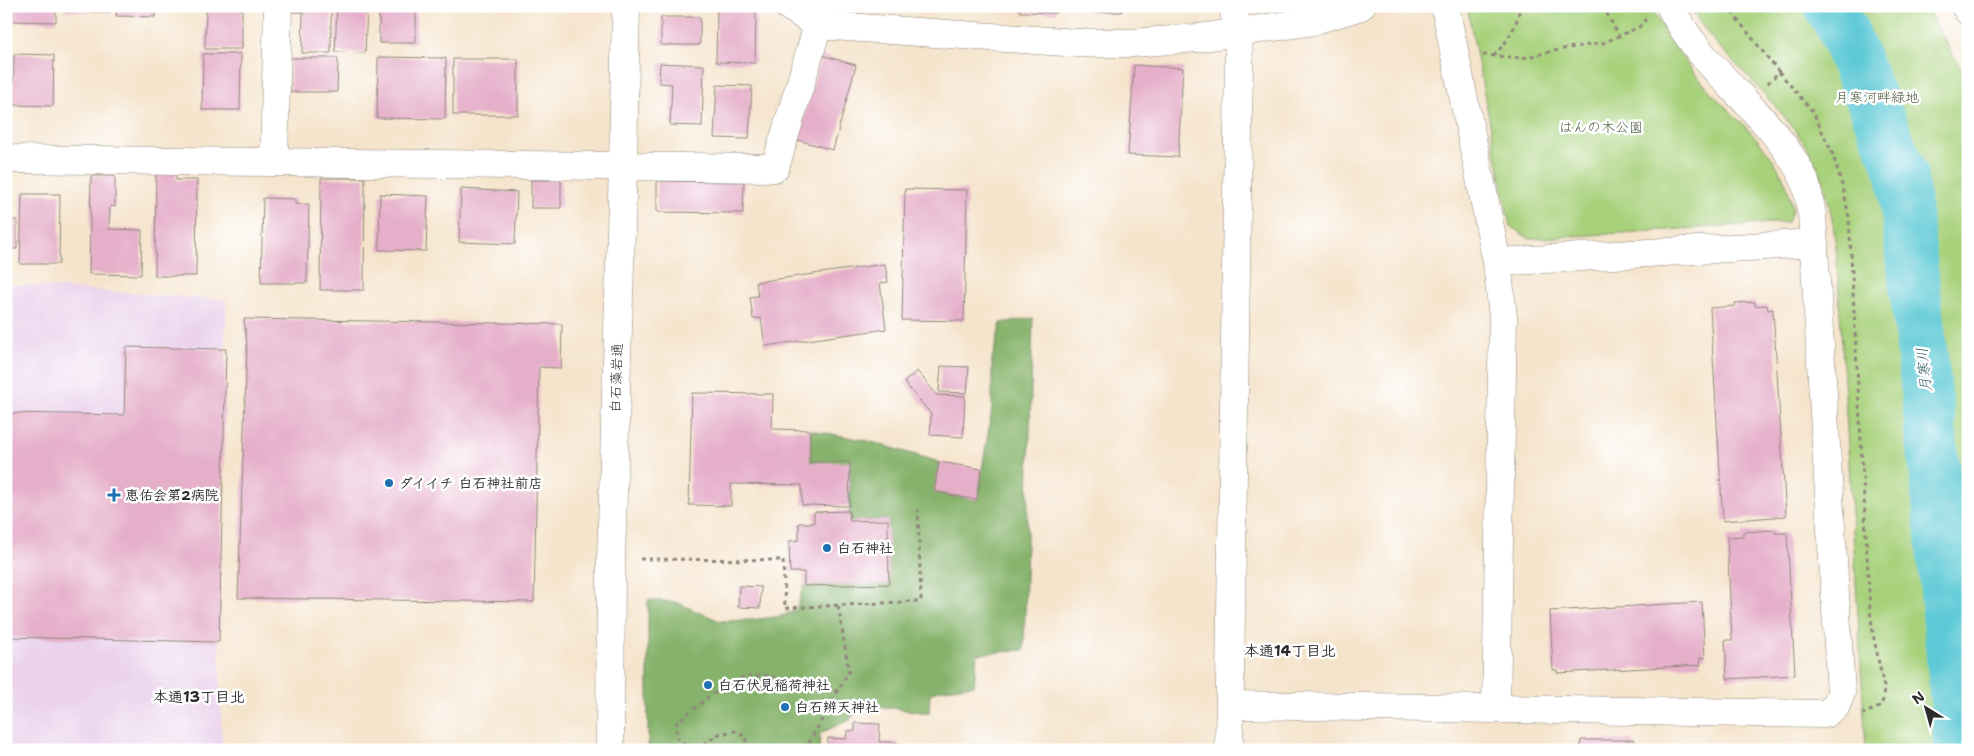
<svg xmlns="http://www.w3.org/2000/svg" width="1974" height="756" font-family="'Shantell Sans','Klee One',sans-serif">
<rect width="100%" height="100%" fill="#fff"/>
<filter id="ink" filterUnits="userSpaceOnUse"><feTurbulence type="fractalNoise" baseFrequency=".02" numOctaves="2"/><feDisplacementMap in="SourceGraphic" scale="10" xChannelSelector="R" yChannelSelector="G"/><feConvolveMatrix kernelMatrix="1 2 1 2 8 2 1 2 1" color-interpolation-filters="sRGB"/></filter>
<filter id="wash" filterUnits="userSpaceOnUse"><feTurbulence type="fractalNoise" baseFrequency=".0096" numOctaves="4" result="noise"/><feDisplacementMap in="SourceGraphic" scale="20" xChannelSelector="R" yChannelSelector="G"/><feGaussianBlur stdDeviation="1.12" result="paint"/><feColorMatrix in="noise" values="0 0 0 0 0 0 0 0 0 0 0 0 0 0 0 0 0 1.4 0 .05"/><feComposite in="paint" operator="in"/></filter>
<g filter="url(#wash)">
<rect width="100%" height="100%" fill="#f5e4cc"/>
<path fill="#ead1ec" d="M6 284 226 300 219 642 222 750H6Z"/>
<path fill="#a8d17c" stroke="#6a7e54" d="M1467 6H1651C1664 33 1682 59 1702 82 1730 115 1769 142 1786 184 1789 192 1791 202 1793 210L1787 222 1530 239 1510 226Z
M1690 6H1925L1968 81V750H1866L1836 246C1833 221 1828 192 1818 168 1804 137 1779 110 1756 85 1735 62 1704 35 1690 6Z"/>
<path fill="#86b36c" stroke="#586f4c" d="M1033 318 1024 650 977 654 974 685 938 690 930 694 929 713 862 704 850 720 820 733 819 750H648V600L675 602 720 621 752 620 782 616 796 610 804 586 889 584 888 520 850 521V463L810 462V430L869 441 939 462 934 492 977 500 992 409V359L1001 323Z"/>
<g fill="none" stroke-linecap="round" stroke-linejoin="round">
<path stroke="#5dc9d6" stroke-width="51" d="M1829 6 1842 28 1902 174 1932 442 1960 750"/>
</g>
<g id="blocks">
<path fill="#e5aec9" d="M10 6H56V22L9 21Z
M65 6H110V12L65 11Z
M117 6H155V17L116 16Z
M206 6H242V49H205Z
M286 6H331V53H302L303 12H286Z
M337 6H367L365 53 335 52Z
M379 6H416V43H379Z
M1020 6H1056V13L1020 12Z
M1088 6H1122V12H1088Z
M1130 6H1164V9H1130Z
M717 8 756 10 755 63 716 62Z
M661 17H700V45H661Z
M14 54 54 55 53 106 13 105Z
M203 54H241L240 110H202Z
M821 55 856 65 833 150 798 140Z
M378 57 446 58 445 119 377 118Z
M290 58H338L337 92H290Z
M453 59H518V115H453Z
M660 63 704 65 702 126 670 125 672 84 659 83Z
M1134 65 1183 68 1178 157 1128 155Z
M717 85 752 86 749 139 714 138Z
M156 172H176V180H197L196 276H155Z
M91 176H115V207L110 206 109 229 142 230 141 275 89 274Z
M321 178H365L364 290H320Z
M531 180H561V208H531Z
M657 181 744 182 743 213 657 212Z
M461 189 517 192 515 244 459 242Z
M905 189 967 190 964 321 902 320Z
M22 194H60L59 264H20Z
M380 194 428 196 426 251 379 250Z
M263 198 295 199V204H309L307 283H261Z
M6 220H17V249H6Z
M885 264 888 282 880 283 886 329 765 346 761 318 753 319 750 297 758 296 756 282Z
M1755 302V306L1767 305 1768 310 1773 309 1786 516 1723 521 1710 308 1735 306V303Z
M244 319 562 324 561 368 539 367 534 602 238 598 247 345Z
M126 347 226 349 219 642 6 637V413L124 415Z
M941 366 969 367 967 393 939 392Z
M917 371 937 395 965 396 963 437 930 435 931 414 904 382Z
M692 393 773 394 772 429 810 430V462H850L849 506 802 505V485L731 484V506L689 505Z
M939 462 982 469 977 500 934 492Z
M849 511 850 521 888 520 889 584 804 586V572H790L789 541 799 540V523H814V512Z
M1775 530V533H1787L1795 675 1727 679 1725 640H1732L1727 537 1743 536V532Z
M739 586 761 587 760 608 738 607Z
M1702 602 1705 658H1700L1701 665 1557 673V670H1553L1550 611Z
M855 723 880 724 879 742H897V750H827L828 738 846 739 847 731H855Z
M1581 740H1634V750H1580Z"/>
</g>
</g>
<g filter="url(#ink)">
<use href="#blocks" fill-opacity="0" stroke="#90887c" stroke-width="1"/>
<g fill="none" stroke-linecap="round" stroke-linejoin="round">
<g stroke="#90887c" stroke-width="29">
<path id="minor" d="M788 6 818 25 1078 43H1132L1198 38 1308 22 1361 6
M1445 6 1497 262 1503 317 1496 708
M1965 6 1968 11
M6 159 775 168 818 25
M274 161 278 6
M1497 262 1814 243
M1230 705 1825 714 1836 706 1841 693 1812 214C1809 202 1808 187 1803 177 1770 111 1702 72 1670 6"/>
</g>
<g stroke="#90887c" stroke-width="29">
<path id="tertiary" d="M610 750 611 559 623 165 626 6
M1229 750 1239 63 1238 32 1233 6"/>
</g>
<path stroke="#90887c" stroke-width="3" stroke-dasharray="4 4" stroke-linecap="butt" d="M1603 6 1619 36
M1727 6 1779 72 1767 84
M1483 55 1522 58 1568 48 1603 43 1639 27 1646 19
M1494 56C1507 41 1518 26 1520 6
M1779 72 1813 112 1833 155 1843 188 1849 217 1870 611 1874 639 1884 687 1883 700 1879 707 1863 714
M640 559 783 560 785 608 921 601 918 509
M745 750 746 737 735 731 719 734 697 748 684 743 676 737 677 722 711 695 743 677 764 675 838 691
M805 750 849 671 838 605"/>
<use href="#minor" stroke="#fff" stroke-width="28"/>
<use href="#tertiary" stroke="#fff" stroke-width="28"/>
</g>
</g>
<g fill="#1f6fb2" stroke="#fff" stroke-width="2">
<circle cx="389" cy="483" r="5"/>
<path d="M111.5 487.5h5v5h5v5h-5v5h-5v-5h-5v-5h5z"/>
<circle cx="827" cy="548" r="5"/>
<circle cx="708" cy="685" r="5"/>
<circle cx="785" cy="707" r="5"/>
</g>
<g text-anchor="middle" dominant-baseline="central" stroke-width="5" stroke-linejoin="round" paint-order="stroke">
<g font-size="14" fill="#505d43" stroke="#fff">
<text x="1877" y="97">月寒河畔緑地</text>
<text x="1601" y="127">はんの木公園</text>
</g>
<g font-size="14" fill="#2b2b2b" stroke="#fff">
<text transform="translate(616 378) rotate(-88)">白石藻岩通</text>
</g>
<g font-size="14" font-weight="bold" fill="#2b2b2b" stroke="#fff" text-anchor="start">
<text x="399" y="483">ダイイチ 白石神社前店</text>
<text x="125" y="495">恵佑会第2病院</text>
<text x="837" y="548">白石神社</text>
<text x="718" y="685">白石伏見稲荷神社</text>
<text x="795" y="707">白石辨天神社</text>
</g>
<g font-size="15" font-style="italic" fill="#3c6267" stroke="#fff">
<text transform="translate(1924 370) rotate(-96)">月寒川</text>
</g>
<g font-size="15" font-weight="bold" fill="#2b2b2b" stroke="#fff">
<text x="1290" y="651">本通14丁目北</text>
<text x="199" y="697">本通13丁目北</text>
</g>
</g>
<rect width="1974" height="756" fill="none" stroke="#fff" stroke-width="25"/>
<g transform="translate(1926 708) rotate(323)" stroke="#ffffff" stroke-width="4" paint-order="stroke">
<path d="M0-4L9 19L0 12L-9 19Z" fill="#2b2b2b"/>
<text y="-8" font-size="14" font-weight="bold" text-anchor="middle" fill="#2b2b2b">N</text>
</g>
</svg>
